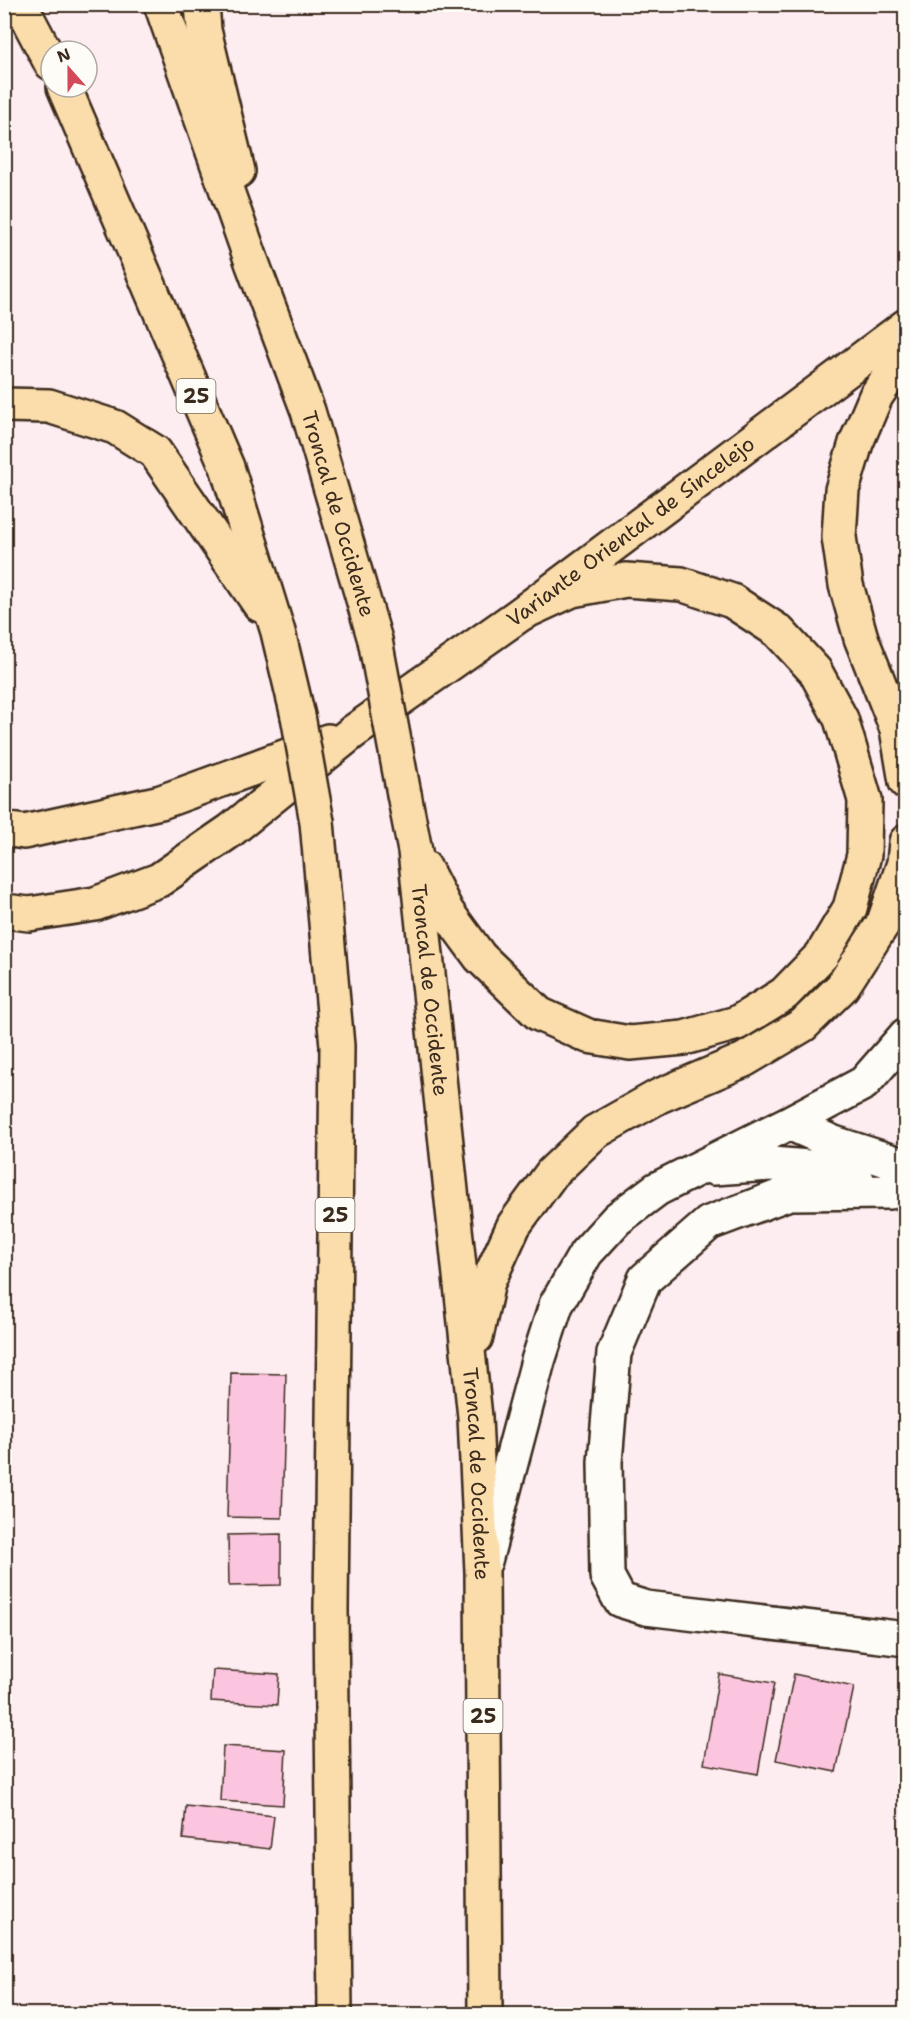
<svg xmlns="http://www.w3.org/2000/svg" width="910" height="2019" font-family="'Shantell Sans',sans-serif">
<rect width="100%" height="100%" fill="#fdecf0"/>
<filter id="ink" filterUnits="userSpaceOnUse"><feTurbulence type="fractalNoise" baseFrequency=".0167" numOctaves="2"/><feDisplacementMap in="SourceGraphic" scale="12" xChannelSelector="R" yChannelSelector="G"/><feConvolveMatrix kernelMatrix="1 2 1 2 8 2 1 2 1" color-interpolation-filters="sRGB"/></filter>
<g filter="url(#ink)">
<path fill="#fcc5df" stroke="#3b2a1e" stroke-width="1.5" d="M231 1373 286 1374 282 1518 227 1517Z
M281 1534V1585L229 1586 228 1535Z
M213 1670 279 1674 277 1705 211 1701Z
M719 1674 774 1683 758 1774 704 1764Z
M794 1674 854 1687 836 1772 776 1760Z
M223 1746 286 1750 283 1805 220 1801Z
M186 1806 274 1816 270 1849 183 1839Z"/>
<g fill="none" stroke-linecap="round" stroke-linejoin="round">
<g stroke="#3b2a1e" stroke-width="38">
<path id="minor" d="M789 1123 834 1143 906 1166
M714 1168 771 1164 809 1167 858 1182
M890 1192 789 1193 709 1223 645 1279 614 1353 605 1462 607 1576 620 1600 646 1608 906 1639
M485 1561 538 1361 556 1305 586 1253 617 1219 657 1189 789 1123 864 1083 906 1035"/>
</g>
<g stroke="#3b2a1e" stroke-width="38">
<g id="highway">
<path d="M20 4 51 63"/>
<path id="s1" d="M161 4 253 265 308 411 375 640"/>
<path d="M202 4 204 30 238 171"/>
<path d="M64 87 227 467 278 632 298 716"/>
<path d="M906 352 876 396 856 443 842 490 839 537 846 585 861 638 897 729 906 782"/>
<path d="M4 405 49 406 115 427 155 452 260 605"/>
<path id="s2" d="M404 794 415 851 475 1417 482 1572 485 2014"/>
<path d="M317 822 337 1046 331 1609 335 2014"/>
<path d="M4 829 24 832 161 802 328 741"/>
<path d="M424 867 447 912 480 957 539 1014 588 1036 630 1043 684 1038 737 1023 784 994 822 955 850 908 864 855 865 800 841 719 815 671 778 631 732 601 681 584 626 580 572 590 522 613"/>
<path id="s3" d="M4 911 29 914 95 904 159 880 230 831 353 732 522 613 906 326"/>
<path d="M476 1337 488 1282 514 1225 552 1173 595 1132 659 1096 744 1060 803 1025 842 987 884 922 904 863 906 842"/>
</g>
</g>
<use href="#minor" stroke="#fdfcf7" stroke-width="33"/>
<use href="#highway" stroke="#fbddab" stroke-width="33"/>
<g stroke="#3b2a1e" stroke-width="38" stroke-linecap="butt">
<path id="highway-bridge" d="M375 640 404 794
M298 716 317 822"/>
</g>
<use href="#highway-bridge" stroke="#fbddab" stroke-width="33"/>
</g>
</g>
<g text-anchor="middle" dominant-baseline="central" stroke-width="4.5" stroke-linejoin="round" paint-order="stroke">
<g fill="#fdfcf7" stroke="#75695f" stroke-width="1.5">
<rect x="176.5" y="379" width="39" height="34" rx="4.5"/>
<rect x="315.5" y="1198" width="39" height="34" rx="4.5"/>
<rect x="463.5" y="1699" width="39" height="34" rx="4.5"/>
</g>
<g font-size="20" font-weight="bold" fill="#3b2a1e">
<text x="196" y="396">25</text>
<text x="335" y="1215">25</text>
<text x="483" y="1716">25</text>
</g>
<g font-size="21" fill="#3b2a1e" stroke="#fdfcf7">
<text stroke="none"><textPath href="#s1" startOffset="540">Troncal de Occidente</textPath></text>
<text stroke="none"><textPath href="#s3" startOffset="747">Variante Oriental de Sincelejo</textPath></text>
<text stroke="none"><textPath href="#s2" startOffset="198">Troncal de Occidente</textPath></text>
<text stroke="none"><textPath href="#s2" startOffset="684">Troncal de Occidente</textPath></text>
</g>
</g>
<rect width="910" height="2019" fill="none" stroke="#fdfcf7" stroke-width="24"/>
<rect x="12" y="12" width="886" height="1995" fill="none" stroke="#3b2a1e" stroke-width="2" filter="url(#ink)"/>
<g transform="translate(69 69) rotate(339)"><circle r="28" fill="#fdfcf7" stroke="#afa8a0" stroke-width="1.5"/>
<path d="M0-4.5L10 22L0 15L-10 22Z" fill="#d1495b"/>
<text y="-9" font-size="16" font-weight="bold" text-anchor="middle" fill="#3b2a1e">N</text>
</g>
</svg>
